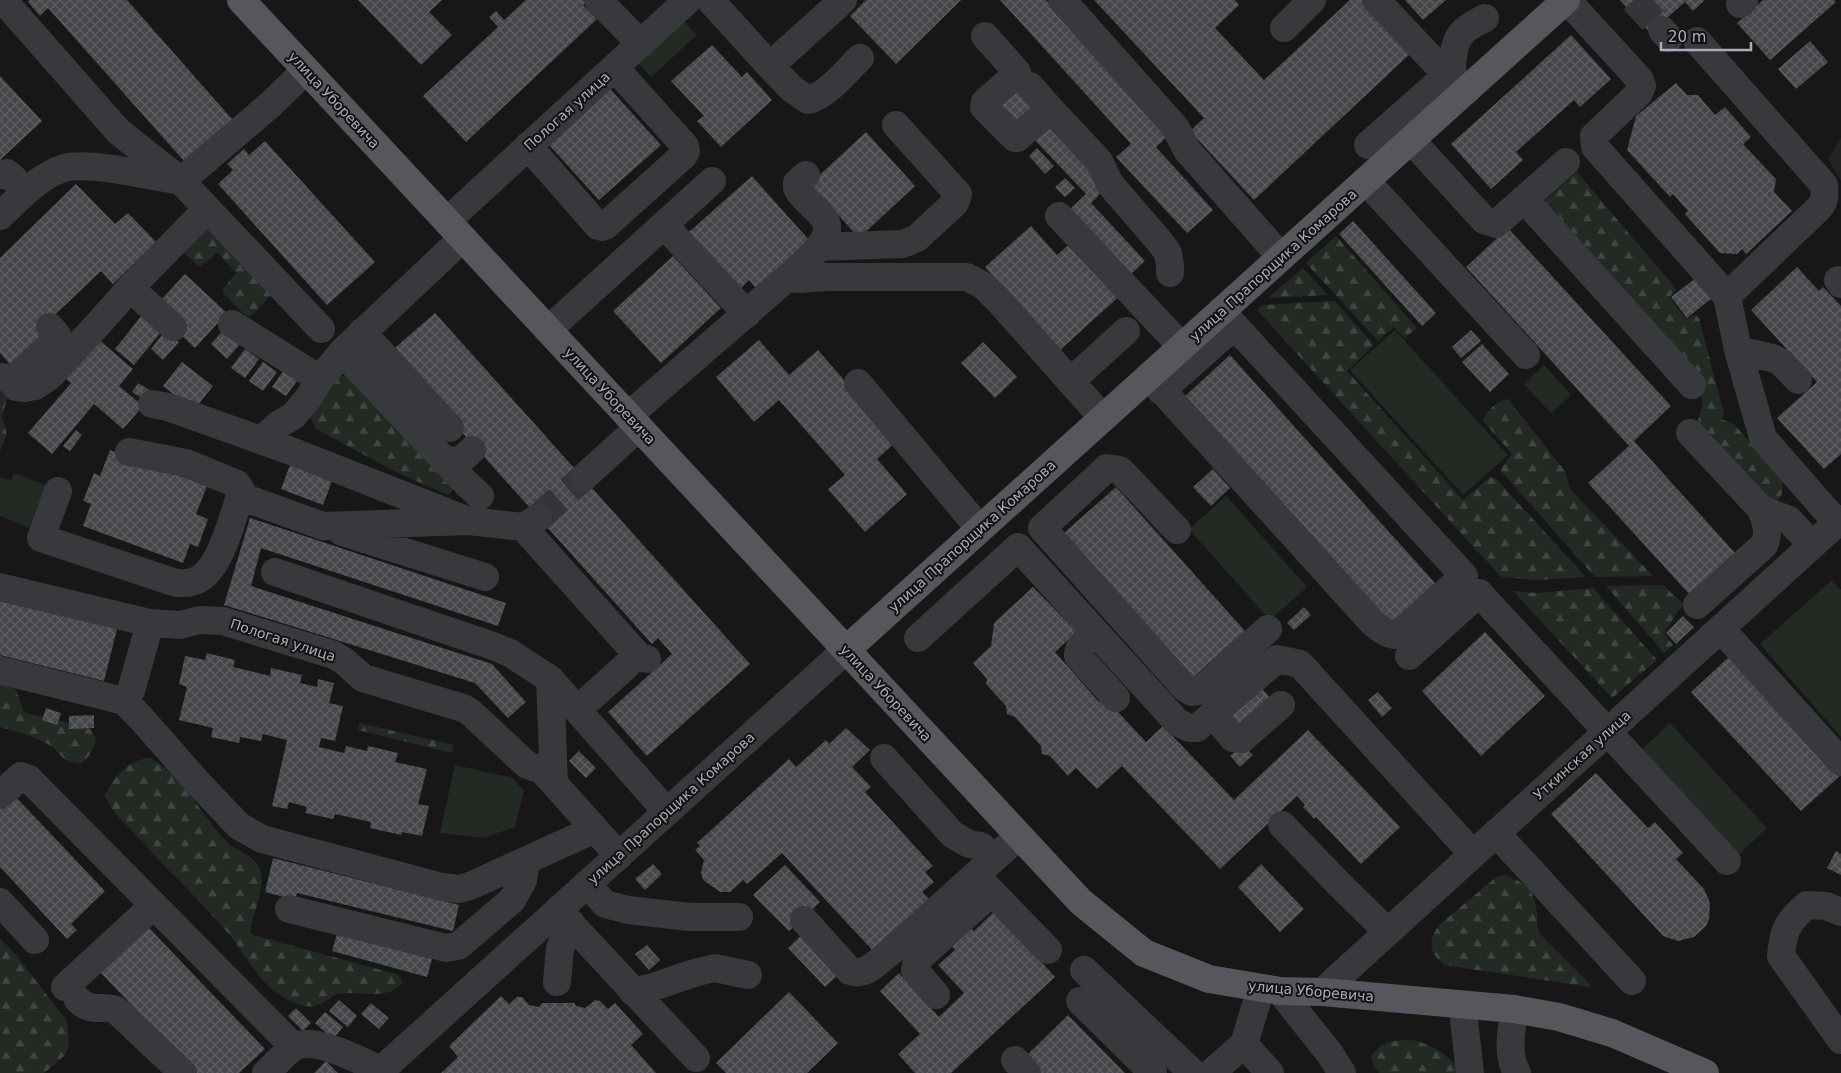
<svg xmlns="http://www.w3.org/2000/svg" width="1841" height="1073" font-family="'DejaVu Sans',sans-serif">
<defs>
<pattern id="forest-firs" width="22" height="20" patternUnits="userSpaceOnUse" patternTransform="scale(1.25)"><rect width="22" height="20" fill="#232a24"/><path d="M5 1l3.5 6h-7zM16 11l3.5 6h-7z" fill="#404642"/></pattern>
<pattern id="building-cross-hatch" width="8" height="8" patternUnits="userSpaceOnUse" patternTransform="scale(1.25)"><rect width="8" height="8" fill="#46474b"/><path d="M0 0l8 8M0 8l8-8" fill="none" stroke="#5e5f63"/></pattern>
</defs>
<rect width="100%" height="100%" fill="#171718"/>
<path fill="#232325" d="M1841 138V181L1828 159Z"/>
<path fill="#232a24" d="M679 16 697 35 651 77 633 58Z
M1395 330 1508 455 1463 495 1350 370Z
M1544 365 1571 395 1551 413 1524 384Z
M14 473 46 485 29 528 0 516V477L11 480Z
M1226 496 1307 587 1270 620 1189 529Z
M1832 580 1841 590V737L1760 644Z
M1670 723 1767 828 1736 857 1639 752Z
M455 765 513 778 524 791 515 827 484 838 440 833Z"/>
<path fill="url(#forest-firs)" d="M1577 172 1677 290 1669 297 1686 319 1695 315 1699 318 1724 414 1721 419 1734 424 1783 481 1782 494 1778 500H1768L1695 428C1703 407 1705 404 1698 382L1539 206Z
M207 221 275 291 251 316H246L223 293V289L236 273 219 254 217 253 200 267 184 253 182 246Z
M1336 236 1417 328 1405 338 1394 327 1378 341 1306 263Z
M1303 268 1328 295 1268 298Z
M1335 301 1374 345 1347 371 1463 500 1490 477 1495 478 1586 577 1537 580 1501 577 1257 310 1262 305Z
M348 375 454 486 452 492 448 495 394 471 316 429 311 419 313 412 335 379 340 376Z
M0 387 8 396 2 417 7 434 0 451Z
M1508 399 1565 471 1570 489 1653 576 1595 577 1500 470 1512 454 1483 421C1486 410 1498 401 1508 399Z
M1663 585 1683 604 1665 631V635L1673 645 1664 653 1606 586Z
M1593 588 1657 660 1612 698 1513 591 1537 593Z
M0 678 16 690 23 710 26 713 82 726 90 729 96 739C93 750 90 757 80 764 59 760 65 757 51 746 41 739 13 730 0 727Z
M360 723 454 745 452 753 358 730Z
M150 758C182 775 202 816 227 842 237 852 258 857 261 872 265 889 252 915 250 933L253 935 396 974 403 981C391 1003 355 989 335 995 328 998 323 1005 315 1006 305 1008 291 1002 283 997 258 983 246 955 229 934 202 903 173 875 145 845 134 832 109 811 105 795 115 776 127 760 150 758Z
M1504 875C1525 882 1536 891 1537 915 1537 923 1537 927 1540 934L1591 985 1590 987 1444 965C1429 952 1428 943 1438 926L1495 878Z
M0 939 16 955 67 1021 69 1046 64 1056 44 1073H0Z
M1412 1040C1432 1044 1450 1055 1461 1073H1379L1374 1067 1371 1056C1385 1039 1392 1041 1412 1040Z"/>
<path fill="url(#building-cross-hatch)" d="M30 0H127L232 119 184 161 48 8 40 16 28 2Z
M358 0H442L429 12 452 35 421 65Z
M526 0H589L583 5 597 19 466 142 423 96 498 27 489 17 496 11 504 20Z
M866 0H961L896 64 850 16Z
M1000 0H1046L1169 135 1156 147 1213 210 1187 233 1116 157 1131 144Z
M1094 0H1235L1239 5 1215 28 1264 80 1350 0H1364L1412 52 1254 200 1190 131 1204 118Z
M1405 0H1446L1423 20Z
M1620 0H1705L1693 11 1685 2 1667 18 1654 37Z
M1763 0H1834L1836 2 1770 60 1737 23Z
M1571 35 1611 79 1580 107 1574 100 1516 152 1523 160 1491 189 1451 144Z
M1810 41 1828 62 1796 89 1778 69Z
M712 45 742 77 747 72 772 100 721 147 697 121 704 116 671 81Z
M0 76 42 121 0 160Z
M1676 83 1687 95H1698L1715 115 1725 107 1751 137 1743 144 1776 179 1774 192 1792 211 1746 254 1742 249 1737 254 1720 253 1685 214 1688 211 1673 194 1670 197 1627 150 1636 116Z
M610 89 661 145 599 200 549 145Z
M1017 91 1033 108 1014 124 999 108Z
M1047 123 1095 173 1104 190 1091 203 1145 261 1128 277 1067 212 1086 194 1032 137Z
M866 132 915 186 859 238 810 184Z
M265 141 375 262 327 305 218 184 233 170 227 164 244 149 249 155Z
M1037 148 1054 166 1045 174 1029 156Z
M752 176 809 240 756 288 749 280 740 289 689 232Z
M1065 178 1075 188 1065 197 1055 187Z
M76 184 115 224 128 213 156 242 113 284 101 271 41 328 49 337 14 369 0 353V258Z
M1353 221 1436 313 1422 326 1339 234Z
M1031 226 1057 255 1074 240 1123 293 1060 350 985 267Z
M1508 228 1671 406 1634 441 1735 553 1690 595 1588 483 1629 446 1466 267Z
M673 256 721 308 661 363 613 311Z
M1797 267 1819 291 1823 287 1841 306V454L1824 469 1777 418 1817 382 1751 310Z
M185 274 227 313 195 348 180 334 187 326 160 301Z
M1696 278 1712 298 1687 318 1671 297Z
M435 313 750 664 647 756 608 712 672 654 658 638 652 644 390 352Z
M142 315 161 332 134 365 115 349Z
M224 329 241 343 227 359 211 344Z
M1471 330 1481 341 1461 358 1452 347Z
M165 331 179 342 163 360 151 349Z
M98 339 133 369 119 386 143 406 123 429 94 404 52 454 28 433 71 383 64 377Z
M759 340 789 375 818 350 897 441 877 459 907 494 865 532 828 489 845 475 779 400 754 422 716 377Z
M983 342 1017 377 995 398 961 363Z
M1482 344 1509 374 1490 392 1462 362Z
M245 349 259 359 245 378 231 368Z
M1230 355 1435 583 1389 625 1184 397Z
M182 362 213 386 194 410 163 386Z
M263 362 277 372 263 391 249 381Z
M286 367 300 377 286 396 272 387Z
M138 383 151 391 145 400 132 392Z
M76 430 82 435 70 451 63 446Z
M110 450 207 486 196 514 208 519 198 547 190 544 183 563 83 526 91 504 83 501 94 473 100 476Z
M290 465 332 481 323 505 281 489Z
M1213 469 1230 488 1211 506 1193 487Z
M1116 487 1245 631 1193 677 1064 533Z
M250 518 506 603 498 626 261 548 251 586 492 664 526 702 508 718 475 683 224 605Z
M1033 587 1077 632 1055 652 1099 702 1104 697 1146 742 1163 726 1234 800 1308 730 1400 827 1361 864 1316 817 1314 819 1309 813 1303 807 1305 805 1297 796 1220 869 1122 766 1097 789 1076 768 1068 776 1050 756 1042 754 1041 746 1015 717 1007 714 1006 706 986 684 987 679 973 663 991 646 994 623Z
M0 599 117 629 104 681 0 655Z
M1304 607 1311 615 1294 630 1287 623Z
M1683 616 1694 627 1676 644 1666 633Z
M1485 632 1545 696 1481 756 1422 691Z
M207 653 235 660 233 667 270 676 271 668 302 675 300 683 317 687 318 679 334 683 329 703 343 706 335 741 321 738 319 747 344 753 346 746 367 751 368 746 398 753 395 762 427 769 418 804 429 806 422 836 402 832 401 835 370 828 371 822 335 814 333 819 305 813 307 807 289 802 287 809 272 806 287 740 263 734 261 741 240 737 239 743 211 737 213 728 179 720 187 687 179 684 185 656 205 660Z
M1730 656 1840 776 1801 811 1691 692Z
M1258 684 1273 701 1240 731 1225 715Z
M1378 692 1392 708 1382 717 1368 700Z
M46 708 61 713 57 725 42 720Z
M94 715V728L69 729V716Z
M846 728 870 750 852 767 871 787 865 792 933 866 925 872 934 882 922 892 931 901 875 953 782 853 747 884 743 880 730 892H720L703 880 701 873 704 860 695 850 700 846 697 843 789 759 796 767 826 740 829 744Z
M1243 745 1253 755 1240 767 1230 756Z
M579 751 596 768 586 778 569 761Z
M1596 773 1648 828 1655 822 1683 853 1676 859 1704 889 1710 903 1709 919 1706 926 1694 937 1678 941 1663 936 1551 814Z
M13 794 105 891 71 924 77 930 67 939 0 867V807Z
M1836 851 1841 854V875L1827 868Z
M273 858 459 905 453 931 297 893 295 900 265 892Z
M653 864 662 874 645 890 635 879Z
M1261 864 1304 909 1280 932 1238 887Z
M785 865 820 902 789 931 753 895Z
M995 911 1055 977 951 1073H915L898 1054 920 1034 880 991 899 973 939 1017 964 993 938 965 955 950 949 943 968 925 974 931Z
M148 927 265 1049 239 1073H197L100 972Z
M806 931 843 970 825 987 788 948Z
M337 934 432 959 427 977 332 951Z
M647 945 660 960 649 970 635 954Z
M789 992 838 1043 807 1073H726L716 1063Z
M501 996 509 1004 517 997H522L529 1005 539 1007 542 1003H574L576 1006 585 1008 595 1000 600 1001 608 1009 615 1003 643 1034 631 1045 656 1073H441L458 1057 449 1046Z
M339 1000 357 1016 348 1027 329 1011Z
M371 1003 389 1018 379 1029 361 1014Z
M296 1008 311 1023 303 1031 288 1016Z
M325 1012 343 1027 333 1039 315 1023Z
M1068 1015 1125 1073H1041L1025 1057Z
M326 1061 338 1073H314Z"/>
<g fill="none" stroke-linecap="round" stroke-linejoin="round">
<path stroke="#343538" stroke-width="28" stroke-dasharray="28 14" stroke-linecap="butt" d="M1634 0 1662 30
M538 518 583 478"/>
<path stroke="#38393d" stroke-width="28" d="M598 0 641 44
M710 0 770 66 843 0
M1062 0 1175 127 1187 150 1281 257
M1376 0 1447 75H1452L1466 91
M1567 0 1640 80 1642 86 1639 93 1594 136 1595 147 1727 296 1738 350 1763 438 1837 523
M1740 4 1744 0
M1284 28 1312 0
M1662 30 1669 38
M985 36 1017 72V74L985 102 984 107 1015 138H1017L1044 115 1052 111 1099 161 1110 184 1160 242 1168 253 1170 265V273
M1697 41 1824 185C1825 195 1825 201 1819 208L1727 296
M770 66 792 89 808 100C828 95 845 72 860 58
M306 70 271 104 181 181 321 329
M1452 75C1452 63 1453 43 1462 33 1467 27 1478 22 1485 18
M1030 86 1052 111
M1411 140 1484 220 1496 224 1566 162
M1368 145 1447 75
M528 146 598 226 602 227 605 226 684 155 686 151 685 146 615 68
M0 175 7 173 13 178 25 192
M1366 181 1526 355
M1524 199 1692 385
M0 216C19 198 39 176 64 168 89 161 154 177 181 181L118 131 3 0
M1059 216 1182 347
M447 221 688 0
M664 225 747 314
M819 247 903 244 917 238 955 203 958 194 896 125
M787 278 799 279 826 277H967L984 286 999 301 1103 418
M1838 280 1841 284
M130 288 173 327
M232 324 320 379
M548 330 712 181
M362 332 450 428
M1738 350 1772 358 1781 362 1798 380
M342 352 466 483 480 496
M1149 376 1373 623C1381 629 1388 636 1398 635L1464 576 1221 311
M0 377 15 378 16 387 25 388 35 386 50 376 100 322 130 288 207 209
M15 378 55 341 57 335 50 327
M1071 381 1126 331
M858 383 980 529
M1161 391 1234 326
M152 404 168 407 291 451 469 521
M628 416 787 278C800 267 836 239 825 220 818 208 803 201 797 188V183L806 175
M1690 433 1761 509 1789 520 1812 545
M261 440 278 425 293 416 307 400 320 379 342 352 463 238
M444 461 461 460 472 450
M583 478 639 427
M58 491 41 538 176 583C182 583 189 584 195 581 220 572 232 519 240 496L241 490 237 484 186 463 129 452
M240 496 323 526 469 521 523 527 538 518
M523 527 635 652 639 657 647 659
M1177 530 1120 470 1107 468 1042 528 1185 688 1192 692 1199 691 1268 629
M342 532 485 577
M275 572 493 646 510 653 550 679 667 812
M0 587 150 623 180 625 200 620 223 621 334 655 344 661 363 678 463 708 470 712 527 765 542 770 619 856
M1697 605 1764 545C1770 531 1766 523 1761 509
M1721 629 1841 762
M1095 633C1088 639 1077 646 1078 656L1116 698
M918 638 1018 547 1177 722 1189 728H1197L1277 659 1300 664 1473 854
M1409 656 1479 593 1727 861
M0 670 124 701 141 718 198 783 239 826 262 839 442 887 459 889 470 886 595 829
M550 679 554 782
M124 701 131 691 150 623
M577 710 626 666
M1213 714 1233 738 1242 739 1281 705
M884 758 952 834 969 844 981 846 993 859
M0 795 21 776 29 779 294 1047
M1282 825 1340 885 1388 932
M1496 833 1632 981
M980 880 1048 950
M587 884 605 904 628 910 690 917H739
M0 902 35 940
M289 909 446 948 458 946 463 942 512 900 523 880 526 861
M558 910 696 1058
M1841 912 1826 906 1807 905C1788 921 1783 930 1781 956L1841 1040
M804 920 850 971C865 977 877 962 888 954L1019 836
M1084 970 1193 1073
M557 982 560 948 571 923
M65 987 153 906
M1280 991 1330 1054 1342 1073
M633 992 653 987 694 973 715 968 748 975
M1322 992 1841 519
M936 995 915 970 917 960 992 892
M78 1000C92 1013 101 1005 116 1010L183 1073
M1080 1001 1153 1073
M1467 1005 1464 1020 1470 1073
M1514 1009C1512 1029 1506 1054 1517 1073
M1244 1044 1270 1073
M1015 1060 1027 1073
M266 1073C274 1066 287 1050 296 1046 318 1037 360 1061 381 1070
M378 1073 846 650
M1211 1073 1244 1044 1261 988"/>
<path stroke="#55575c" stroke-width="28" d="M241 0 1081 902 1144 953 1209 979 1280 991 1322 992 1514 1009 1559 1017 1612 1033 1705 1073
M846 650 1566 0"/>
</g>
<g text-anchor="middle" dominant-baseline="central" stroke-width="4" stroke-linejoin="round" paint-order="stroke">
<g font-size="14" fill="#aaafb7" stroke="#121213">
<text transform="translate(334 100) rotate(47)">улица Уборевича</text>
<text transform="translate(567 111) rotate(-42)">Пологая улица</text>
<text transform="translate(1273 265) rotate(-42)">улица Прапорщика Комарова</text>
<text transform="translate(610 396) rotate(47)">улица Уборевича</text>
<text transform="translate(972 536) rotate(-42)">улица Прапорщика Комарова</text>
<text transform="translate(283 640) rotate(18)">Пологая улица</text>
<text transform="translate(886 693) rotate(47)">улица Уборевича</text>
<text transform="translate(1582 755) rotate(-42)">Уткинская улица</text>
<text transform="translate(671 808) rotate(-42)">улица Прапорщика Комарова</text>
<text transform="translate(1311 991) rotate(5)">улица Уборевича</text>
</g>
</g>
<path d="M1661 42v8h90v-8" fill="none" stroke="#aaafb7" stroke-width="2.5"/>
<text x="1668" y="42" font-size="15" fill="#aaafb7" stroke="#121213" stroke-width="4" paint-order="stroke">20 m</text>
</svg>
